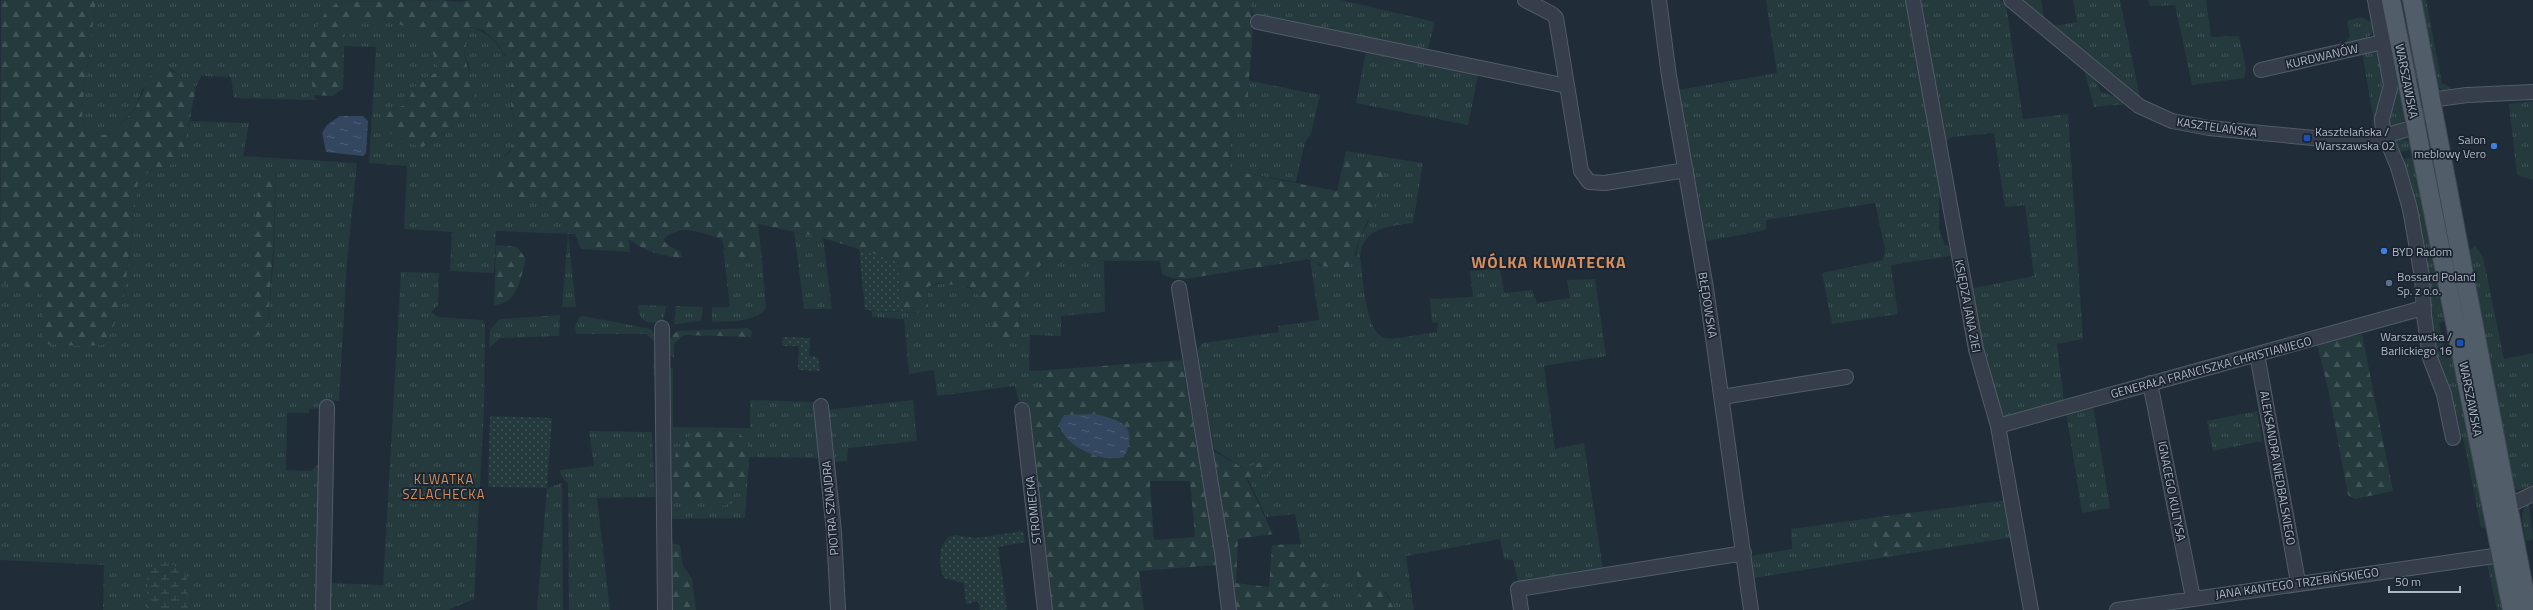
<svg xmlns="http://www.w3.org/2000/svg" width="2533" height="610" font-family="'Titillium Web',sans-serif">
<defs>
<pattern id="grass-tufts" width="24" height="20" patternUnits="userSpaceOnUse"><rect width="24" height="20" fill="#243a3c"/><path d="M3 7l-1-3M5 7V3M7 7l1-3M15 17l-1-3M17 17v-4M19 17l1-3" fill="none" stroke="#415457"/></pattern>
<pattern id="forest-firs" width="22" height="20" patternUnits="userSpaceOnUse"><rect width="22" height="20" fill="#243a3c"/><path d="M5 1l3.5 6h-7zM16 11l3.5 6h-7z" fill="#415457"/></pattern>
<pattern id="wetland-marsh" width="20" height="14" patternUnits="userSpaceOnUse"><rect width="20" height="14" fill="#243a3c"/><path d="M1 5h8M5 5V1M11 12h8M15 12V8" fill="none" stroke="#415457"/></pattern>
<pattern id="garden-dots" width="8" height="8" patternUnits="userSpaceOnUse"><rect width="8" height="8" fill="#243a3c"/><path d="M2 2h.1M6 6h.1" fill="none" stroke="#415457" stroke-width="1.8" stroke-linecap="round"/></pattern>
<pattern id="water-ripples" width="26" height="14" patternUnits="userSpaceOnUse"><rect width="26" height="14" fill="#344761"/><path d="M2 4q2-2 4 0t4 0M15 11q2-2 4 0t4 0" fill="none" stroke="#4f5f76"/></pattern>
</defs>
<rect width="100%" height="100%" fill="#212c39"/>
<path fill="url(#grass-tufts)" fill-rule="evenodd" d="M96 0H430L389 2 339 1 309 41 313 95 317 100 234 98 231 77 201 76 196 87 171 69 142 90 135 108 111 134 100 135 83 127 82 108Z
M1249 0H1341L1435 22 1428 49 1254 16Z
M1766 0H1999L2006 5 2023 119 2068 114 2083 339 2057 344 2064 401 2004 418 1999 413 1981 356 1969 289 2034 276 2025 205 2005 207 1994 133 1952 137 1940 145 1939 229 1945 245 1950 248 1951 256 1891 265 1898 314 1832 324 1822 273 1883 260 1885 249 1875 203 1766 220V230L1702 242 1678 90 1777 73Z
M2019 0H2041L2044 18 2054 26 2077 22 2073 0H2120L2140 97 2138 98C2127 88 2120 75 2106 70Z
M2148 0H2206L2211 37 2239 36 2246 68 2244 78 2192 85 2175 5 2150 6Z
M2379 0H2385L2406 115C2404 123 2398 127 2389 127Z
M2421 0H2426L2442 83 2450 87 2451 90 2444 91 2438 87 2427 39Z
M362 16C384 18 418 25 431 47 435 54 437 63 439 71L418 82 405 105 390 110 423 147 471 113 469 66 464 54 470 27C493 33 509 55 512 79 513 88 510 97 511 106 512 115 519 125 518 133 515 149 506 155 494 163L491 171 512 196 547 206 575 234H568L576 307H562L568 234 496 231 494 273 450 271 452 232 404 229 407 166 369 163 376 47 344 46 345 20Z
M2361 17 2371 22 2374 31C2368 41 2355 42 2344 44L2350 37 2347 21Z
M2374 50C2393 65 2376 113 2372 133L2373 116 2362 52Z
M1366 51 1393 59 1479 70 1468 125 1356 103Z
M2084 69 2093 74 2101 92 2120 98 2126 104 2094 107Z
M1247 80 1320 95 1311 133 1305 142 1296 182 1229 170 1234 108 1248 106Z
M2533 101V180L2517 175 2509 104Z
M190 121 249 123 243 156 357 163 347 261 339 401 325 400 323 408 309 409V413H287L286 470 311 471 320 463 319 610H103L104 565 0 560V282L39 288 43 305 103 345 120 314 124 295 138 182 152 169 179 162ZM269 167 276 169 274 254 267 333 249 336Z
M2394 139 2407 140 2414 149 2395 153Z
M1346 151 1423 163 1413 223C1389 226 1362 228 1360 257 1363 275 1365 335 1386 338 1402 340 1421 333 1437 332L1438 322 1432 323 1430 299 1473 297 1470 271 1500 268 1504 293 1532 290 1537 303 1570 298 1567 280 1595 279 1606 356 1544 366 1555 449 1584 443 1603 569 1519 586 1513 560 1504 559 1500 539 1406 556 1414 610H1395L1387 593 1356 568 1361 610H1333L1331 596 1301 544 1295 514 1266 517 1243 468 1214 449 1197 350 1203 343 1279 332 1278 326 1319 320 1310 259 1321 266 1356 255 1360 237 1368 223 1385 162 1345 155Z
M2414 157 2445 321 2439 323 2446 358 2452 357 2456 372 2487 527 2481 528 2464 442 2461 435H2457L2445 375 2437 363 2399 160Z
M794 232 823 238 832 309H804Z
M2475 246 2483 257 2504 359 2533 353V487L2519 490 2512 488 2470 250Z
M723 248C735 261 745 262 762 260L766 308C754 323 730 321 712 322V307H730Z
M1081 258 1104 261 1105 312 1061 316V336L1030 335 1029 371 1047 370 1028 408 1020 407 1015 386 937 396 934 370 909 374 904 319 872 317V311L928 313 927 287C944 281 970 283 982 298 988 305 989 320 992 328L1019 333 1021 280 1045 262Z
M401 272 439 273 438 305 431 312 438 317 483 320 485 325 484 410 474 599 448 610H328L330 583 383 585Z
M638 305 666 306 663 321C647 325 639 322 638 305Z
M676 306 703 307 701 321 674 324Z
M560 315 559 336 500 338 489 348 490 330 500 319Z
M583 316 651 329 657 339 658 375H653L655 342 646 334H576L575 326 579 317Z
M673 368V427L750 428V400L815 402 824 458 749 457 745 518 671 519 667 515V369Z
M913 400 917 441 848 448 847 461 834 462 827 410Z
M2093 404 2110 508 2082 513 2066 411Z
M2257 411 2262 441 2213 451 2207 421Z
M589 431 652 432 655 497 597 498 610 610H569L568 483 561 476 560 470 594 466Z
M562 483 563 610H537L547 488Z
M2008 500 2015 537 1752 578 1750 556 1792 549 1791 529Z
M2529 503 2533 539 2526 541C2524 528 2517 511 2529 503Z
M2487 563 2494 564 2503 610H2497Z"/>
<path fill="url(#forest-firs)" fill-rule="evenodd" d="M1 0H96L82 108 83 127 100 135 111 134 135 109 153 70C170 65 182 77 196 87L185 144 179 163 152 169 138 182 124 295 120 314 103 345 80 346 43 344V305L39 289 0 282Z
M440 0 460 2 470 0H1249C1258 30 1247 72 1248 106L1234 108 1229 170 1337 191 1345 155 1386 162 1378 199 1360 237 1351 266C1335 271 1324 267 1310 259L1185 279 1171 278 1162 274 1160 261H1104L1081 258 1045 262 1021 280 1019 333 1005 345 992 328 983 299 969 287 938 283 927 287 928 313 903 312 897 261 823 238 758 224 762 260C743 262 725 262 722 239 702 233 679 222 663 240L668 245 681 252 682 258C662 256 645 252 629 239L630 252 581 249 575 234 547 206 512 196 488 178 494 163 510 152 518 132 511 106 512 78 505 55 497 43 483 30 470 27 464 54 475 95 471 113 423 147 398 141 381 123 390 110 405 105 418 82 439 71C436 63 434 55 431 48 417 22 370 14 345 20L343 89 333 96 313 95 309 41 325 13 339 1 389 2Z
M269 167 276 169 273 253 267 333 249 337 252 265 260 171Z
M496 245 517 247 526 259C520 279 518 304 494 305Z
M748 328 752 331 751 337 684 335 674 344V357L670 356C668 345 668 337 678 331Z
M2362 334 2393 491 2355 499 2348 495 2329 393 2317 344Z
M1182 360 1196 441 1243 468 1269 460 1274 472 1246 478 1273 534 1238 539 1236 583 1269 587 1272 545 1301 544 1331 596 1333 610H1223L1217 565 1139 571 1144 610H1048L1028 408 1047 370ZM1150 481H1190L1195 537 1154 540Z
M704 430H732L748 440 747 477 735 489 732 503 723 506C707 499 692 497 674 498 670 482 671 448 687 438 692 434 699 432 704 430Z
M1926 511 1932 549 1877 557 1870 518Z
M670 543 680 545 683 566 692 578 696 610H673Z
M1356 567 1367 568 1376 576 1395 610H1361Z"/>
<path fill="url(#wetland-marsh)" d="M156 559 174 565 187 576 188 610H147V577Z"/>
<path fill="url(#garden-dots)" d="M859 249 897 261 903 312 865 310Z
M783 337 810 338 809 356 818 357 820 371 798 370 799 346H782Z
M490 416 552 418 547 488 488 487Z
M1023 531 1025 542 998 547 1007 610H980L978 601 966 604 964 583 944 578C938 565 938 548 948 537L956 535 976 538Z"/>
<path fill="url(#water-ripples)" d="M340 116H363L368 121 366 153 363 156 326 152 322 133 327 125Z
M1095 414C1121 420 1139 426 1124 457 1103 463 1066 448 1059 425L1064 415Z"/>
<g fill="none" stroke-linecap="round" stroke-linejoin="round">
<g stroke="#525c67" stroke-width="16">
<path id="minor" d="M1525 0 1552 14 1556 18 1581 171 1589 182 1605 183 1686 170
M1659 0 1669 76 1706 288 1751 610
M1913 0 1976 349 1998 426 2031 610
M2011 0 2139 106 2172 121 2209 128 2345 141 2384 136 2419 126 2429 131 2435 145
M2375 0 2391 85 2382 119 2383 131 2398 167 2410 209 2422 277 2424 315 2430 358 2444 394 2453 438
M1258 22 1567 86
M2261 70 2383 42
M2412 84 2417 98 2423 101 2467 95 2533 92
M1179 288 1222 552 1229 610
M662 328 665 610
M2257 354 2298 582
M2150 383 2193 598
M1722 397 1846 377
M821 406 834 532 838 610
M1022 410 1045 610
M1998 426 2423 308
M2508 506 2533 494
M323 610 327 407
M1521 610 1518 589 1744 553
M2117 610 2501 555"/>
</g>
<g stroke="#3e4753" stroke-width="20">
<path id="major" d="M2391 0 2512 610
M2412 0 2528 610"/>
</g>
<use href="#minor" stroke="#353e4a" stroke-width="14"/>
<use href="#major" stroke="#525d6a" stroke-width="18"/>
</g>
<g fill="#1a4fb4" stroke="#1a232e" stroke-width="1.5">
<rect x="2303" y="134" width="8" height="8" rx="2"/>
<rect x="2456" y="339" width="8" height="8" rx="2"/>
</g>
<g fill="#3f7fe0" stroke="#1a232e" stroke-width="1.5">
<circle cx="2494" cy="146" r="4"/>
<circle cx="2384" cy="251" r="4"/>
</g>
<circle fill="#5c6f8a" stroke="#1a232e" stroke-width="1.5" cx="2389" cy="283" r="4"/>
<g text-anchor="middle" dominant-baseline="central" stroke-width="3.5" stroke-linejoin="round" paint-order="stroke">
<g font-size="12" fill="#afb9c6" stroke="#1a232e">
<text transform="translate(2322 56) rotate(-13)">KURDWANÓW</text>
<text transform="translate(2407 81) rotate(79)">WARSZAWSKA</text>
<text transform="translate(2217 127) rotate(8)">KASZTELAŃSKA</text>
<text transform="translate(1708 305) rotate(81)">BŁĘDOWSKA</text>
<text transform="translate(1968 306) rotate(79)">KSIĘDZA JANA ZIEI</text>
<text transform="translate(2211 367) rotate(-15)">GENERAŁA FRANCISZKA CHRISTIANIEGO</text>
<text transform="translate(2471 399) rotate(79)">WARSZAWSKA</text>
<text transform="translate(2278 468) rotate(80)">ALEKSANDRA NIEDBALSKIEGO</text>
<text transform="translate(2172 491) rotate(79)">IGNACEGO KULTYSA</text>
<text transform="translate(830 508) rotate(-95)">PIOTRA SZNAJDRA</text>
<text transform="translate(1033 510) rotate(-96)">STROMIECKA</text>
<text transform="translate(2297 583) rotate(-8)">JANA KANTEGO TRZEBIŃSKIEGO</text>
</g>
<g font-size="12" fill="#afb9c6" stroke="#1a232e" text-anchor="start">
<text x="2315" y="131">Kasztelańska /<tspan x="2315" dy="14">Warszawska 02</tspan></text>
<text x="2486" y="139" text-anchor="end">Salon<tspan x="2486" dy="14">meblowy Vero</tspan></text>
<text x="2392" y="251">BYD Radom</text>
<text x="2397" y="276">Bossard Poland<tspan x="2397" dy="14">Sp. z o.o.</tspan></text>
<text x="2452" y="336" text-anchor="end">Warszawska /<tspan x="2452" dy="14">Barlickiego 16</tspan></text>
</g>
<g font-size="13" letter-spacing="1" fill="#d58e5c" stroke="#1a232e">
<text x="444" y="479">KLWATKA<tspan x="444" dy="15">SZLACHECKA</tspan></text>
</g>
<g font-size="16" font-weight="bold" letter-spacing="1" fill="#d58e5c" stroke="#1a232e">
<text x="1549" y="262">WÓLKA KLWATECKA</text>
</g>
</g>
<path d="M2389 586v6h71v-6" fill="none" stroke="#afb9c6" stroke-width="2"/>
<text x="2395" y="586" font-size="12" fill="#afb9c6" stroke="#1a232e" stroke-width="3" paint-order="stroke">50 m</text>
</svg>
